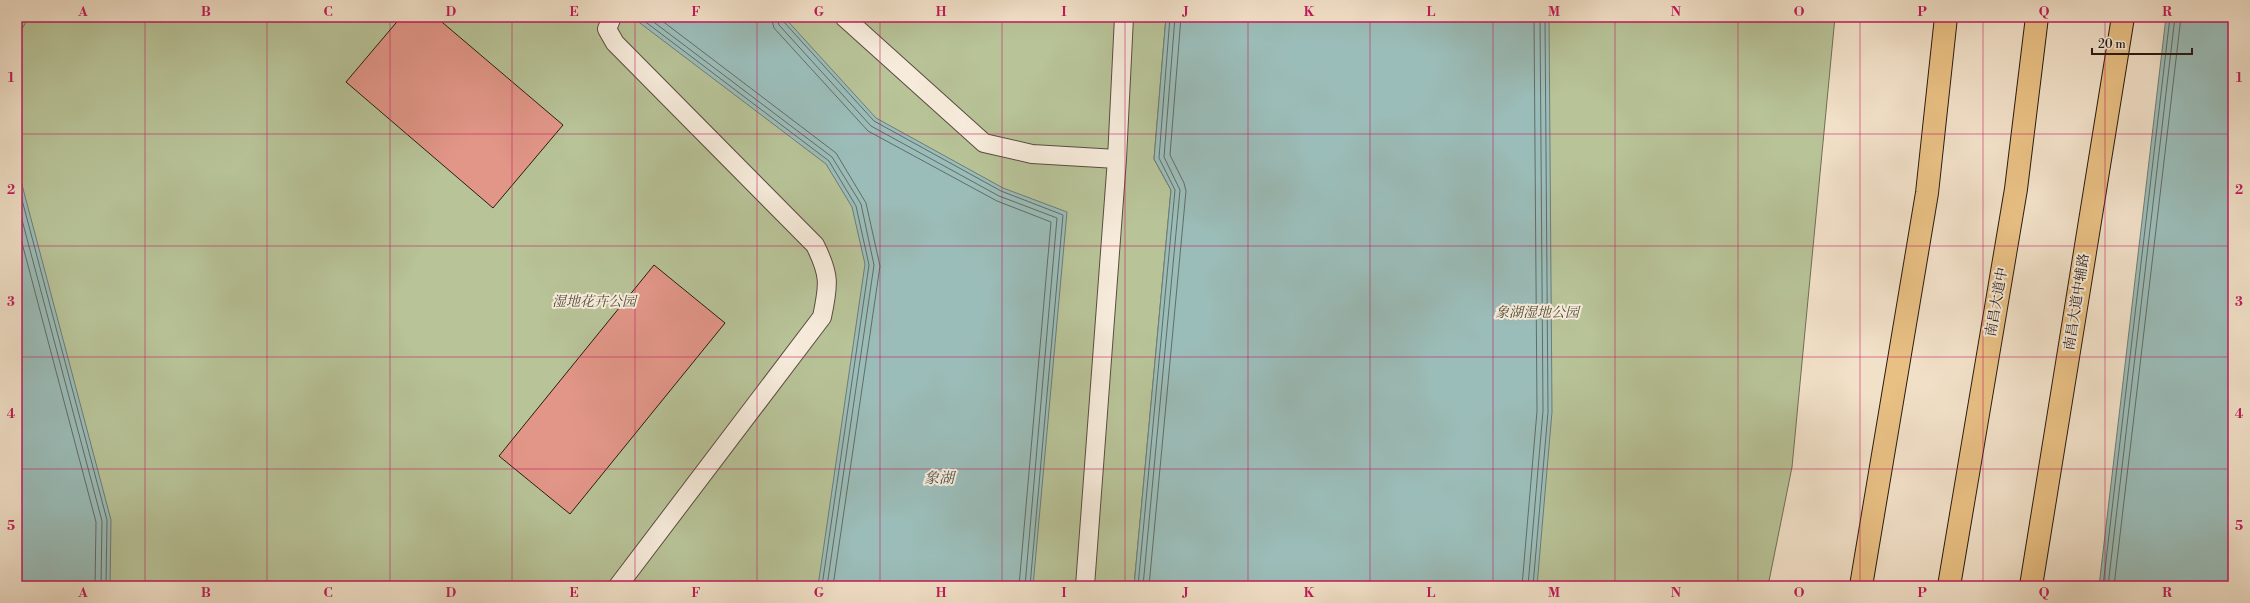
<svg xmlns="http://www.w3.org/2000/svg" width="2250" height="603" font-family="'Libre Bodoni','Noto Serif SC',serif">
<rect width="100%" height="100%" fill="#f2e1c9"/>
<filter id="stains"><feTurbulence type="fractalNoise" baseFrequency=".005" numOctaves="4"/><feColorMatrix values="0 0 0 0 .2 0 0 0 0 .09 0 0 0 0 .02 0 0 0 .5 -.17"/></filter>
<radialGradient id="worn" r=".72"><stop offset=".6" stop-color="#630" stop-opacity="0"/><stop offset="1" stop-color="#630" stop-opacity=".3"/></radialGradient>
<path fill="#b8c398" stroke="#706e55" d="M17 17H1166L1154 159 1171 190 1134 586H17Z
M1301 17H1835L1792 467 1768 586H1234Z"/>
<path fill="#9bbdb9" stroke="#6d7c76" d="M17 17H29L17 37Z
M632 17H784L876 118 1003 188 1067 212 1033 586H818L865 264 852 207 826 164Z
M1166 17H1549L1552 412 1537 586H1134L1171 190 1154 159Z
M2166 17H2233V586H2099Z
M17 166 111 520 110 586H17Z"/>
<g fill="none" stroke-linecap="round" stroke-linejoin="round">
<path stroke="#626c66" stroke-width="1" d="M639 17 829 161 856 206 869 265 822 586
M647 17 832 157 861 204 874 265 827 586
M657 17 836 153 866 203 880 266 833 586
M771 17 774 28 868 131 997 201 1051 222 1019 586
M777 17 779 25 871 126 999 196 1057 218 1025 586
M782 17 783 21 874 121 1001 191 1063 215 1030 586
M17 181 107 520 106 586
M17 201 102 521 101 586
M17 224 96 522 95 586
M1138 586 1175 190 1159 158 1170 17
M1143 586 1180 190 1164 157 1175 17
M1149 586 1186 191 1184 183 1170 155 1181 17
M1522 586 1537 411 1534 17
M1528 586 1543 411 1540 17
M1533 586 1548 412 1545 17
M2103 586 2170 17
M2108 586 2175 17
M2114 586 2181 17"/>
</g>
<path fill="#e29688" stroke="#281a12" d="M401 17H436L563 125 493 208 346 82Z
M654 265 725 323 570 514 499 456Z"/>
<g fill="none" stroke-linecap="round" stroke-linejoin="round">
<g stroke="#5a4c40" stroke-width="20">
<path id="service" d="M612 17 607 29 615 43 815 245C830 275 829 284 822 317L618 586
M844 17 984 143 1032 154 1117 159
M1085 586 1117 159 1124 17"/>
</g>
<g stroke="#281a12" stroke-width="24">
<path id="trunk" d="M1861 586 1927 193 1946 17
M1949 586 2016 189 2037 17
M2031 586 2123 17"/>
</g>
<use href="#service" stroke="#f7ecdc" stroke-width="18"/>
<use href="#trunk" stroke="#e9c084" stroke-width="22"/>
</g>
<path fill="none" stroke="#c2185b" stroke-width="1" stroke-opacity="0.55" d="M145 17V586M267 17V586M390 17V586M512 17V586M635 17V586M757 17V586M880 17V586M1002 17V586M1125 17V586M1248 17V586M1370 17V586M1493 17V586M1615 17V586M1738 17V586M1860 17V586M1983 17V586M2105 17V586M17 134H2233M17 246H2233M17 357H2233M17 469H2233"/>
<g text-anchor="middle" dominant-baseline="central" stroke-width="4" stroke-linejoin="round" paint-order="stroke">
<g font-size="14" font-style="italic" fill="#534d3a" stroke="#f7ecdc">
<text x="594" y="302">湿地花卉公园</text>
<text x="1537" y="313">象湖湿地公园</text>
</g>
<g font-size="14" fill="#281a12" stroke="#f7ecdc">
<text transform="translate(1997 302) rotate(-80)">南昌大道中</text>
<text transform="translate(2077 302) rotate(-81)">南昌大道中辅路</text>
</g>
<g font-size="15" font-style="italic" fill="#50534c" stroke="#f7ecdc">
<text x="939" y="478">象湖</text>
</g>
</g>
<rect width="2250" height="603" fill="none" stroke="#f2e1c9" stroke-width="44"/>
<path d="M2092 48v6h100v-6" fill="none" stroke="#281a12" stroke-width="2"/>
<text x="2098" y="48" font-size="12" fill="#281a12" stroke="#f7ecdc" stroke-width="3" paint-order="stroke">20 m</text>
<rect x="22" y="22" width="2206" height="559" fill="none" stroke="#c2185b" stroke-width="1.5"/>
<g font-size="13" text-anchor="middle" font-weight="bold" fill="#c2185b">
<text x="83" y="16">A</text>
<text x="206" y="16">B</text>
<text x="328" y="16">C</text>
<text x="451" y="16">D</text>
<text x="574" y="16">E</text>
<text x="696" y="16">F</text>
<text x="819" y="16">G</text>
<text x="941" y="16">H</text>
<text x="1064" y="16">I</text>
<text x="1186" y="16">J</text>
<text x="1309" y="16">K</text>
<text x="1431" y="16">L</text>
<text x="1554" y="16">M</text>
<text x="1676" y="16">N</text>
<text x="1799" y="16">O</text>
<text x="1922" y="16">P</text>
<text x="2044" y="16">Q</text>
<text x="2167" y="16">R</text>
<text x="11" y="82">1</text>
<text x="2239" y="82">1</text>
<text x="11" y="194">2</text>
<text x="2239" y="194">2</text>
<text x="11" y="306">3</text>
<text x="2239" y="306">3</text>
<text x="11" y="418">4</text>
<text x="2239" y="418">4</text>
<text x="11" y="530">5</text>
<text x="2239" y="530">5</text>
<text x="83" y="597">A</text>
<text x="206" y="597">B</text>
<text x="328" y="597">C</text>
<text x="451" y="597">D</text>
<text x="574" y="597">E</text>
<text x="696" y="597">F</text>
<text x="819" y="597">G</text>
<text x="941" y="597">H</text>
<text x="1064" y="597">I</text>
<text x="1186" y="597">J</text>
<text x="1309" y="597">K</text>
<text x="1431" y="597">L</text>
<text x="1554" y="597">M</text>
<text x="1676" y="597">N</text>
<text x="1799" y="597">O</text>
<text x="1922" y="597">P</text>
<text x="2044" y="597">Q</text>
<text x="2167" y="597">R</text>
</g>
<rect width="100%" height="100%" filter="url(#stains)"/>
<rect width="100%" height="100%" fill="url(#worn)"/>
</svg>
